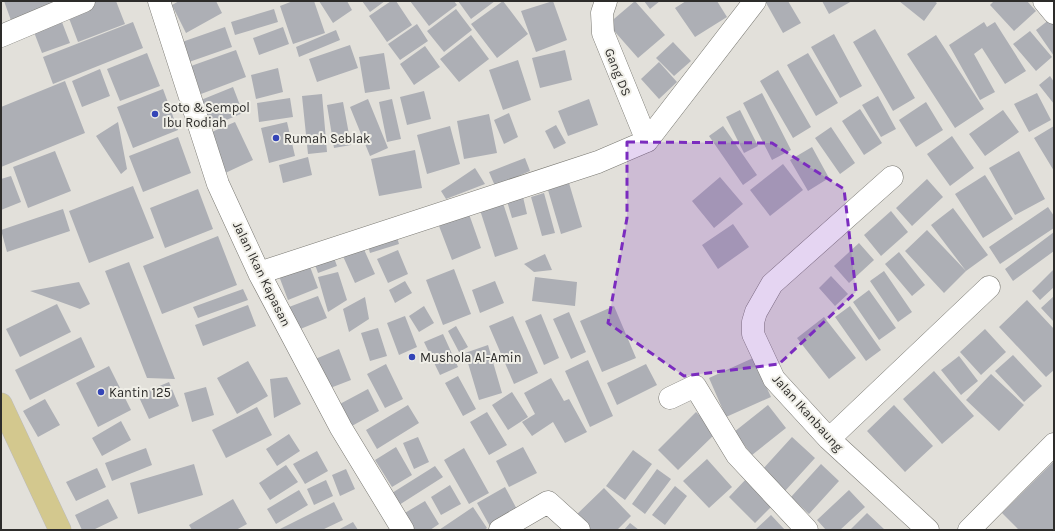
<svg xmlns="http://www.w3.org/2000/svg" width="1055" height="531" font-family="Karla,sans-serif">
<rect width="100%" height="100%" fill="#e2e0da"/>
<path fill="#adafb5" d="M4 1H76L13 26Z
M98 1H116L125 24 78 42 67 13Z
M179 1H216L222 13 186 33 172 5Z
M293 1H314L325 33 293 44 280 6Z
M319 1H347L352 10 333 23Z
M362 1H385L370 12Z
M391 1H396L412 25 387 42 369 16Z
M410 1H454L457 5 429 26Z
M458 1H495L471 19Z
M503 1 528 34 497 58 471 24Z
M553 1 567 40 536 52 521 11Z
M635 1 665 35 638 58 608 24Z
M644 1H660L650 9Z
M686 1H717L727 17 695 37 675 8Z
M765 1H788L801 23 783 33Z
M822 1H852L829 14Z
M899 1H934L937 3 924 21Z
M994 1H1027L1036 11 1014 31 990 5Z
M274 9 278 22 235 35 231 22Z
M456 9 472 30 444 52 427 31Z
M60 17 70 43 42 53 32 27Z
M1050 19 1054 25V56L1036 30Z
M133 22 143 48 53 84 43 57Z
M984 22 987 27 995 22 1026 71 1005 84 982 48 974 54 995 92 980 100 949 45Z
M417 24 428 41 400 60 388 44Z
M225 27 232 47 189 62 182 42Z
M283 27 289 44 259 55 253 38Z
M875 29 915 98 893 111 853 42Z
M336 30 340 40 299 57 296 47Z
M1030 31 1052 57 1036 71 1013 44Z
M834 34 862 86 840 98 811 47Z
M471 35 489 59 459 82 440 59Z
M936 35 984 109 955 128 907 54Z
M673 42 691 61 674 76 656 58Z
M350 45 358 68 317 82 309 59Z
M425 46 440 67 414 85 400 64Z
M236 50 246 77 201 94 191 66Z
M565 50 572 80 540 88 532 58Z
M147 53 160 86 120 101 107 69Z
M384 53 390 89 365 93 359 57Z
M808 53 838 103 816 116 787 65Z
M518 60 531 100 503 110 489 70Z
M659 62 677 82 659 99 641 79Z
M278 68 283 92 256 99 251 75Z
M100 69 110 96 82 107 72 81Z
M778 70 811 127 793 138 760 81Z
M1050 76 1054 82V104L1039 85Z
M65 81 85 133 1 167V107Z
M233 87 243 113 207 128 196 102Z
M163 89 178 130 133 148 117 107Z
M424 91 431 119 407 125 400 97Z
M762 93 791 150 772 160 743 103Z
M1037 93 1051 120 1029 132 1014 104Z
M322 94 327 152 308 154 302 96Z
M878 96 896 129 881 137 862 105Z
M290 98 293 117 259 122 257 103Z
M368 99 388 148 370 156 350 107Z
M392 99 401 139 387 142 379 102Z
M589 99 598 125 568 136 558 111Z
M343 102 351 145 334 148 327 105Z
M926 102 943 130 916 147 899 120Z
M860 109 882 143 864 155 842 121Z
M740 110 758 146 744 153 726 117Z
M1003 110 1019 132 985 156 969 134Z
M509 113 518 137 504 144 494 120Z
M489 114 497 153 464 159 457 121Z
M118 122 127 169 121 174 96 136Z
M235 122 253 160 221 175 207 134Z
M287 122 295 156 269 163 261 128Z
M556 125 566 143 554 149 545 131Z
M450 126 460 164 427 174 417 135Z
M723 126 757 175 743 185 709 136Z
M1054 126V171L1034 138Z
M831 127 855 163 840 174 815 138Z
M952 136 974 168 950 186 927 154Z
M178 137 191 173 143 192 129 156Z
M812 147 829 178 808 191 790 160Z
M415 150 422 188 379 196 371 159Z
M55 151 71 191 28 208 13 167Z
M1019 151 1045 199 1015 215 989 168Z
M308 157 312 175 283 183 279 165Z
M525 158 530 171 495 186 489 172Z
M783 164 803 190 770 216 750 190Z
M475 168 485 184 446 199 441 191Z
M985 175 1013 219 983 238 955 194Z
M11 176 21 202 1 210V179Z
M720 177 743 204 714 228 692 201Z
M927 179 943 197 912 226 896 208Z
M569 183 582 227 561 234 548 190Z
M133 186 154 238 89 263 69 211Z
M198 189 213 229 165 248 150 208Z
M544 193 555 233 542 236 531 197Z
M523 197 527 214 512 218 507 201Z
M503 203 518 249 495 257 480 210Z
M1048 207 1054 216V228L1000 264 989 247Z
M953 208 988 255 966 271 944 293 905 251 927 230 966 271 931 225Z
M63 209 70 231 7 252 1 230Z
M891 211 908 232 881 256 864 235Z
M469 214 481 248 452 260 439 226Z
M733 224 749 247 718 269 702 245Z
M1054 232V251L1013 281 1005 269Z
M396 234 399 244 370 253 367 243Z
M218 236 237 285 162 314 143 266Z
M859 243 874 260 849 283 834 266Z
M362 245 375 274 355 283 342 254Z
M398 250 408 274 388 283 377 259Z
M899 252 925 285 912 296 885 264Z
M545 254 552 270 534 272 524 264Z
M333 255 337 266 318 273 314 262Z
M129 262 175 379 147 378 105 271Z
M309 264 318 288 288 300 279 276Z
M454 269 471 314 443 325 426 280Z
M1054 269V287L1040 300 1032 291Z
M884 271 912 312 898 322 870 281Z
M338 272 347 300 328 312 318 277Z
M831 276 848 294 835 306 819 288Z
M535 277 577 282 575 306 532 301Z
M405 281 412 293 395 303 389 290Z
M495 281 504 303 480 313 472 290Z
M79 282 90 304 80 309 30 291Z
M243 289 248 300 198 318 193 307Z
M869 290 896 328 879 340 853 302Z
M318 296 327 318 298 330 289 307Z
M1054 296V322L1041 308Z
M365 297 369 319 349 332 343 309Z
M1027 300 1054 329V370L1046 377 999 327Z
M57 304 71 332 20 357 6 329Z
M248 305 256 326 203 346 195 325Z
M424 306 434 323 419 332 409 316Z
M614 306 636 358 602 372 580 321Z
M850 306 881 350 866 361 835 317Z
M569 312 586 352 571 359 553 319Z
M541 314 559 358 544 365 525 321Z
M405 316 417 347 399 355 387 323Z
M513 316 538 373 514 384 489 326Z
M824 317 856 358 829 379 797 338Z
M456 326 468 347 459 352 448 331Z
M378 328 387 356 370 361 361 333Z
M985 329 1006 352 981 375 960 352Z
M443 334 458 367 440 375 424 342Z
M81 337 95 367 30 400 15 370Z
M488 345 502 393 479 400 465 353Z
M339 349 351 380 325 390 313 360Z
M1013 355 1042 386 1024 402 995 371Z
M959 356 978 381 961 395 941 370Z
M753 358 771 397 726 417 709 378Z
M588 360 613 416 590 427 565 371Z
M248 361 268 396 237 414 217 378Z
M386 364 403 399 385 408 367 374Z
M646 364 657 385 617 405 607 383Z
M109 366 131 410 98 427 76 383Z
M934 371 974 416 942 444 903 399Z
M991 374 1024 405 999 431 966 400Z
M458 376 476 409 463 416 445 383Z
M287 377 301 404 274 418 270 379Z
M551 378 564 401 569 399 587 432 565 443 553 422 532 436 522 422 535 414 524 393Z
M169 382 179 406 149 419 138 395Z
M206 387 214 415 192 422 184 393Z
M368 389 379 411 350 427 338 405Z
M512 392 528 417 508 430 492 405Z
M45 399 60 425 38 437 23 411Z
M408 405 419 423 377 449 366 430Z
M768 405 786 428 752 455 734 432Z
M894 405 933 446 905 472 867 431Z
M257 407 272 435 226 458 212 430Z
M487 412 507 445 489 455 470 422Z
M696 412 717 432 678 470 658 450Z
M121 421 131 440 102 456 92 438Z
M289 434 300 451 277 466 266 449Z
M418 437 429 462 414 469 403 443Z
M792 437 815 458 785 491 762 470Z
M396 447 412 475 392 487 375 460Z
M523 447 537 473 509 487 496 461Z
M146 448 152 465 112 481 105 463Z
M464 448 489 493 469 504 444 460Z
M633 450 652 464 625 500 606 486Z
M317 451 328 471 305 484 293 464Z
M707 459 732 487 709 508 683 481Z
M1054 461V530H1019L1002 513Z
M194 464 203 495 138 514 130 483Z
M821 464 839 481 809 514 791 497Z
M286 465 298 482 270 500 259 483Z
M435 466 443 477 399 505 392 493Z
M97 468 106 487 76 501 66 482Z
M346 469 355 489 340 496 332 475Z
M657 469 671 479 645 514 632 504Z
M748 477 775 503 755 523 729 497Z
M326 480 333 496 314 505 307 489Z
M450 485 461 504 441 515 431 497Z
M675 486 687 496 665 525 652 515Z
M505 487 520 515 492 530 477 503Z
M604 488 631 516 617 530H584L573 518Z
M299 490 308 505 276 524 267 509Z
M849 490 865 507 840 530H826L817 520Z
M108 499 118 518 93 530H82L75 515Z
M233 499 247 524 236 530H192L189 525Z
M425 501 439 524 430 530H406L398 517Z
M334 502 343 520 322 530H278Z
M473 507 487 528 484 530H439Z
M867 513 885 530H850Z
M771 515 785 530H755Z
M353 522 358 530H338Z
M630 523 639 530H624Z"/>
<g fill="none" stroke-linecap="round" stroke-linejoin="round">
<g stroke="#797872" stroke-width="23">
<path id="minor" d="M159 1 218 184 259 273 341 428 403 530
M606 1 602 13 603 33 647 141
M1044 1 1054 13
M1 36 84 1
M892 177 772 284 756 312 753 322V334L774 379 829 439 928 530
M259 273 598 162 647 141 755 1
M670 398 695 386 737 455 807 530
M829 439 989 287
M500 530 548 502 579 530
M969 530 1054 444"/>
</g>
<g stroke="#bcbbbb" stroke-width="23">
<path id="major" d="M1 404 60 530"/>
</g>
<use href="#minor" stroke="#fff" stroke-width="22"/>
<use href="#major" stroke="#d3c88e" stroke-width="22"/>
</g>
<path fill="#7b2cbf" fill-opacity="0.2" stroke="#7b2cbf" stroke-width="3" stroke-dasharray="8 5" stroke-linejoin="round" d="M627 142 772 143 844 189 856 292 779 364 684 376 608 323 627 218Z"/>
<g fill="#3445b7" stroke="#efeee7" stroke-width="1.5">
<circle cx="155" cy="114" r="4"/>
<circle cx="276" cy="138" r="4"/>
<circle cx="412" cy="357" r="4"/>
<circle cx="101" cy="392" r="4"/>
</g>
<g text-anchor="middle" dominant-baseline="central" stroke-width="4" stroke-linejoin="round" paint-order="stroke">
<g font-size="13" fill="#2d2c2a" stroke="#efeee7">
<text transform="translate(618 72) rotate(68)">Gang DS</text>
<text transform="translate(262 274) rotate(64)">Jalan Ikan Kapasan</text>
<text transform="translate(808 413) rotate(48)">Jalan Ikanbaung</text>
</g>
<g font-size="13" fill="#2d2c2a" stroke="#efeee7" text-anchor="start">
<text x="163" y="107">Soto &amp;Sempol<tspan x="163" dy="15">Ibu Rodiah</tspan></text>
<text x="284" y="138">Rumah Seblak</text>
<text x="420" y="357">Mushola Al-Amin</text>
<text x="109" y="392">Kantin 125</text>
</g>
</g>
<rect width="1055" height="531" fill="none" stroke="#2d2c2a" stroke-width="4"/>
</svg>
